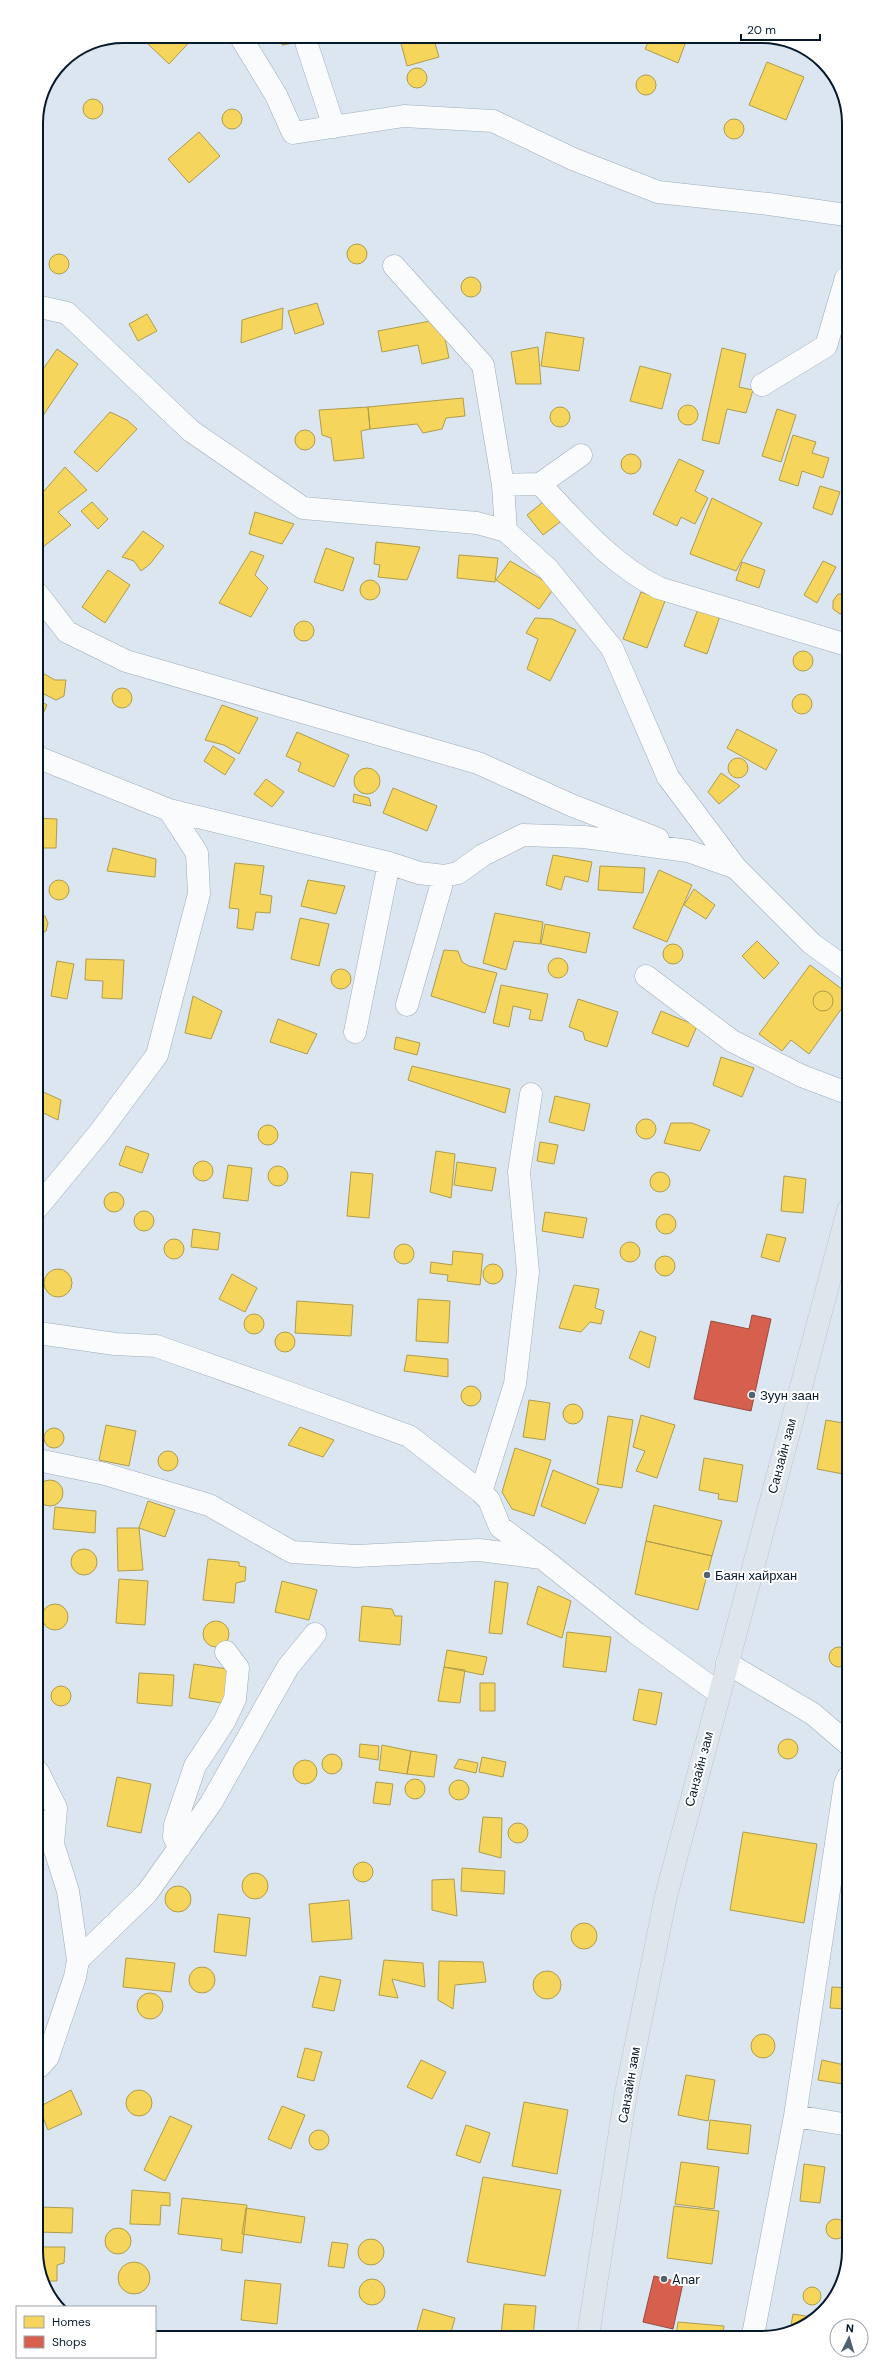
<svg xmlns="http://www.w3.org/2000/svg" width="885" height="2374" font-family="'DM Sans',sans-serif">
<rect width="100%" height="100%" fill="#dbe6f1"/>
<path fill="#f6d55c" stroke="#ae9d4d" d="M153 36H195L169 64 147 43Z
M280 36H317L318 39 282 45Z
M399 36H433L439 57 407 66Z
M651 36H688L678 63 645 49Z
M767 62 804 77 786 120 749 105Z
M407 78a10 10 0 1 1 20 0a10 10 0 1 1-20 0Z
M636 85a10 10 0 1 1 20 0a10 10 0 1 1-20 0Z
M83 109a10 10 0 1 1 20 0a10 10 0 1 1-20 0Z
M222 119a10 10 0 1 1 20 0a10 10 0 1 1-20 0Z
M724 129a10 10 0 1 1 20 0a10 10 0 1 1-20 0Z
M199 132 220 156 189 183 168 159Z
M347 254a10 10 0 1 1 20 0a10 10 0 1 1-20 0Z
M49 264a10 10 0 1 1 20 0a10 10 0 1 1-20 0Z
M461 287a10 10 0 1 1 20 0a10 10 0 1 1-20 0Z
M317 303 324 324 295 334 288 311Z
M283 308 282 329 241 343 242 320Z
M147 314 157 331 138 341 129 324Z
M441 319 449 358 422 364 418 345 382 352 378 331Z
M546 332 584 338 579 371 541 366Z
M538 347 541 384H516L511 352Z
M722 348 746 354 739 387 753 390 746 413 727 409 719 444 702 440Z
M57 349 78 364 42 417 37 413V378Z
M640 366 671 374 662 409 630 401Z
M463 398 465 416 446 418 442 429 423 433 417 424 370 429 368 407Z
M678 415a10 10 0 1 1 20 0a10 10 0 1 1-20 0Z
M550 417a10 10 0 1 1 20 0a10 10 0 1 1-20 0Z
M368 407 370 429 361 431 364 458 334 461 331 438 322 435 319 410Z
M777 409 796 415 781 462 762 456Z
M110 412 127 420 137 429 97 472 74 452Z
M295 440a10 10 0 1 1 20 0a10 10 0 1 1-20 0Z
M793 435 816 442 812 453 829 458 823 478 802 471 798 486 779 480Z
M621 464a10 10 0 1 1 20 0a10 10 0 1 1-20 0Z
M679 459 704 471 695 491 708 498 695 524 681 517 677 526 653 514Z
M65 467 87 490 58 512 71 525 43 547 37 538V499Z
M820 486 840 492 832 515 813 508Z
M548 498 564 519 543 535 527 515Z
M712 498 762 523 736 571 690 554Z
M92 502 108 519 98 529 81 511Z
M255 512 294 524 282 544 249 534Z
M143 531 164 546 150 564 141 571 134 561 122 557Z
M376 542 420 547 407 580 378 577 380 565 374 564Z
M326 548 354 558 343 591 314 582Z
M251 551 264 556 255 575 268 588 251 617 219 603Z
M459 555 498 558 495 582 457 578Z
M510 561 555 587 539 609 496 580Z
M823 561 836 567 817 603 804 595Z
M742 562 765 570 759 588 736 580Z
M108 570 130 585 105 623 82 607Z
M360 590a10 10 0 1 1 20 0a10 10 0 1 1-20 0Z
M641 592 665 601 647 648 623 639Z
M838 594H847V613L840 614 833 609V601Z
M698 609 720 616 707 654 684 646Z
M535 618 552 619 576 630 550 681 527 669 538 639 526 633Z
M294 631a10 10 0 1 1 20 0a10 10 0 1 1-20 0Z
M793 661a10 10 0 1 1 20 0a10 10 0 1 1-20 0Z
M37 670 55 680H66L64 696 56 700 40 692 37 699Z
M112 698a10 10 0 1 1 20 0a10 10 0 1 1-20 0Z
M792 704a10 10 0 1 1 20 0a10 10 0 1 1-20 0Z
M37 699 47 705 40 720 37 719Z
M222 705 258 718 239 754 224 745 205 740Z
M737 729 777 750 766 770 727 748Z
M297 732 349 755 334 787 298 771 301 763 286 756Z
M213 746 235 759 225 775 204 761Z
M728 768a10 10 0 1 1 20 0a10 10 0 1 1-20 0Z
M354 781a13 13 0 1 1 26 0a13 13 0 1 1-26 0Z
M721 773 740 786 719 804 708 792Z
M266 779 284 792 272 807 254 794Z
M393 788 437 806 427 831 383 813Z
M354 794 369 798 371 806 353 802Z
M37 818 57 819 56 848H37Z
M113 848 156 859 155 877 107 871Z
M553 855 592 862 588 882 565 876 561 890 546 885Z
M235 863 264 866 260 894 272 896 270 913 256 912 253 930 237 928 239 909 229 908Z
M600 866 645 868 643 893 598 890Z
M659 870 692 885 667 942 633 928Z
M49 890a10 10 0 1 1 20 0a10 10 0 1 1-20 0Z
M308 880 345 886 336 914 301 906Z
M694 889 715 905 706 919 684 905Z
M495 913 543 922 540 944 514 941 506 970 483 963Z
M37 914 45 916 48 923 46 931 39 934Z
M300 918 329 924 319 966 291 959Z
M545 924 590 933 586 953 541 944Z
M757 941 779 963 764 979 742 956Z
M663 954a10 10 0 1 1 20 0a10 10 0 1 1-20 0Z
M444 950 458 951 462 962 469 966 497 973 485 1013 431 996Z
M548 968a10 10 0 1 1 20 0a10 10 0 1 1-20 0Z
M86 959 124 960 122 999 102 998 103 981 85 980Z
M57 961 74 964 67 999 51 996Z
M810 965 847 993V1001L809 1054 791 1040 782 1051 759 1034Z
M37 968 43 976 37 986Z
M331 979a10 10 0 1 1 20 0a10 10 0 1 1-20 0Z
M501 985 548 994 542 1021 529 1019 531 1010 513 1006 509 1027 493 1023Z
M813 1001a10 10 0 1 1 20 0a10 10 0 1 1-20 0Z
M193 996 222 1011 211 1039 185 1033Z
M578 999 618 1012 607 1047 585 1040 583 1032 569 1027Z
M661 1011 697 1026 688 1047 652 1033Z
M278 1019 317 1034 307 1054 270 1042Z
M396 1037 420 1043 417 1055 394 1049Z
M721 1057 754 1068 742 1097 713 1085Z
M412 1066 510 1089 505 1113 408 1080Z
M37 1089 61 1100 58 1120 37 1110Z
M555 1096 590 1104 584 1131 549 1122Z
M636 1129a10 10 0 1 1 20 0a10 10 0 1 1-20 0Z
M671 1123H692L710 1130 700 1151 664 1143Z
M258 1135a10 10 0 1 1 20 0a10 10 0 1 1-20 0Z
M540 1142 558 1145 554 1164 537 1161Z
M126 1146 149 1154 142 1173 119 1165Z
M436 1151 455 1154 451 1198 430 1192Z
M193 1171a10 10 0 1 1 20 0a10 10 0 1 1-20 0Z
M457 1162 496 1168 492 1191 454 1185Z
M228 1165 252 1168 248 1201 223 1198Z
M268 1176a10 10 0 1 1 20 0a10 10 0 1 1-20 0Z
M650 1182a10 10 0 1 1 20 0a10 10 0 1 1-20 0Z
M351 1172 373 1174 369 1218 347 1216Z
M784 1176 806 1179 803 1213 781 1211Z
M104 1202a10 10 0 1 1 20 0a10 10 0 1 1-20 0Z
M134 1221a10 10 0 1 1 20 0a10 10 0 1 1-20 0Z
M545 1212 587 1218 583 1238 542 1231Z
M656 1224a10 10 0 1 1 20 0a10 10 0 1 1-20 0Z
M193 1229 220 1233 218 1250 191 1247Z
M767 1234 786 1238 779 1262 761 1257Z
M164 1249a10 10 0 1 1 20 0a10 10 0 1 1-20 0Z
M620 1252a10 10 0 1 1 20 0a10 10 0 1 1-20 0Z
M394 1254a10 10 0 1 1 20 0a10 10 0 1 1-20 0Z
M453 1251 483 1254 480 1285 447 1281 448 1275 430 1273 431 1262 452 1265Z
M655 1266a10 10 0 1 1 20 0a10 10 0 1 1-20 0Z
M483 1274a10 10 0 1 1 20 0a10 10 0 1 1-20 0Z
M44 1283a14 14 0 1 1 28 0a14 14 0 1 1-28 0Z
M232 1274 257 1288 245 1312 219 1299Z
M574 1285 599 1289 595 1308 604 1311 601 1324 590 1322 581 1332 559 1328Z
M418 1299 450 1301 448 1343 416 1341Z
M297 1301 353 1305 351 1336 295 1333Z
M244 1324a10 10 0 1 1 20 0a10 10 0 1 1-20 0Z
M640 1331 656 1337 649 1368 629 1358Z
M275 1342a10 10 0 1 1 20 0a10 10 0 1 1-20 0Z
M407 1355 448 1359V1377L404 1371Z
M461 1396a10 10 0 1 1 20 0a10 10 0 1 1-20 0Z
M529 1400 550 1403 545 1440 523 1437Z
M563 1414a10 10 0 1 1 20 0a10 10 0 1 1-20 0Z
M641 1415 675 1425 657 1478 636 1471 645 1451 633 1447Z
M608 1416 633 1420 622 1488 597 1484Z
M826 1420 848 1424V1475L817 1469Z
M106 1425 136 1431 129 1466 99 1460Z
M300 1427 334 1440 323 1457 288 1445Z
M44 1438a10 10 0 1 1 20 0a10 10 0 1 1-20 0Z
M515 1448 551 1460 534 1516 512 1509 502 1492Z
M158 1461a10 10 0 1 1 20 0a10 10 0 1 1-20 0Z
M704 1458 743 1465 737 1502 718 1499 719 1494 699 1490Z
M553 1470 599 1489 585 1524 541 1506Z
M37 1493a13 13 0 1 1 26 0a13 13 0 1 1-26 0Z
M148 1501 175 1510 165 1537 139 1528Z
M654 1505 722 1521 712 1556 646 1541Z
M55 1507 96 1511 95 1533 53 1529Z
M117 1528H139L143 1570 118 1571Z
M646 1541 712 1556 698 1610 635 1594Z
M71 1562a13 13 0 1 1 26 0a13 13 0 1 1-26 0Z
M208 1559 239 1562V1566L246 1567 245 1581 236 1583 234 1603 203 1600Z
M119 1579 148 1581 145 1625 116 1623Z
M282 1581 317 1590 309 1620 275 1612Z
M495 1581 508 1583 502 1634 489 1633Z
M538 1586 571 1601 562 1638 527 1624Z
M42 1617a13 13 0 1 1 26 0a13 13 0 1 1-26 0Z
M362 1606 392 1609 395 1616H402L400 1645 359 1641Z
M848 1618V1634L844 1627Z
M203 1634a13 13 0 1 1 26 0a13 13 0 1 1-26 0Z
M567 1632 611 1637 606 1672 563 1667Z
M829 1657a10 10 0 1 1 20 0a10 10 0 1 1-20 0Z
M447 1650 487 1657 483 1675 444 1667Z
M194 1664 234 1670 229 1704 189 1698Z
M444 1667 465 1670 460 1703 438 1701Z
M139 1673 174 1675 172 1706 137 1703Z
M480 1683H495V1711H480Z
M51 1696a10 10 0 1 1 20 0a10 10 0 1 1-20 0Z
M639 1689 662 1693 656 1725 633 1720Z
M778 1749a10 10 0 1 1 20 0a10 10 0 1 1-20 0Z
M360 1744 379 1746 378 1760 359 1757Z
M382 1745 411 1751 407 1774 379 1770Z
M411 1751 437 1755 434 1777 407 1774Z
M322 1764a10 10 0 1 1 20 0a10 10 0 1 1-20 0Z
M482 1757 506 1762 503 1777 479 1772Z
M459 1759 478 1763 476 1773 454 1768Z
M293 1772a12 12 0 1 1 24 0a12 12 0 1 1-24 0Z
M117 1777 151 1784 141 1833 107 1826Z
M405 1789a10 10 0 1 1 20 0a10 10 0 1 1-20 0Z
M449 1790a10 10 0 1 1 20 0a10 10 0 1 1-20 0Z
M376 1782 393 1784 390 1805 373 1803Z
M483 1817 502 1818 501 1858 479 1852Z
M508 1833a10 10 0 1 1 20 0a10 10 0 1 1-20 0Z
M743 1832 817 1844 804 1923 730 1910Z
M353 1872a10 10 0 1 1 20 0a10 10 0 1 1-20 0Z
M462 1868 505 1871 504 1894 461 1891Z
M242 1886a13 13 0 1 1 26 0a13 13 0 1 1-26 0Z
M454 1879 457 1916 432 1910V1880Z
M165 1899a13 13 0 1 1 26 0a13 13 0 1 1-26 0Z
M349 1900 352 1939 312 1942 309 1904Z
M218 1914 250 1918 246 1956 214 1952Z
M571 1936a13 13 0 1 1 26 0a13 13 0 1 1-26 0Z
M126 1958 175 1963 171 1992 123 1987Z
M384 1960 423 1963 425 1987 392 1979 398 1998 379 1995Z
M439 1961 483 1962 486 1982 455 1985 453 2009 438 2000Z
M189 1980a13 13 0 1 1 26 0a13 13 0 1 1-26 0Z
M533 1985a14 14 0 1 1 28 0a14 14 0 1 1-28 0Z
M320 1976 341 1980 334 2011 312 2007Z
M832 1987 849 1988V2029L844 2028 846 2009 830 2008Z
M137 2006a13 13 0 1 1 26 0a13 13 0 1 1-26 0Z
M751 2046a12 12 0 1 1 24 0a12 12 0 1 1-24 0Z
M305 2048 322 2052 314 2081 297 2077Z
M421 2060 446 2072 432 2099 407 2087Z
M822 2060 849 2066V2085L818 2080Z
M686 2075 715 2080 708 2121 678 2115Z
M126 2103a13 13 0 1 1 26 0a13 13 0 1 1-26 0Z
M71 2090 82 2114 48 2130 39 2107Z
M524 2102 568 2110 557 2174 512 2166Z
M282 2106 305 2115 291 2149 268 2139Z
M170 2116 192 2126 165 2181 144 2170Z
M710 2120 751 2125 748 2154 707 2149Z
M466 2125 490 2133 480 2163 456 2155Z
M309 2140a10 10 0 1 1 20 0a10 10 0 1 1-20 0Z
M681 2162 719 2167 714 2209 675 2204Z
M804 2164 825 2167 820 2203 800 2201Z
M483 2177 561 2190 545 2276 467 2262Z
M132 2190 170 2193V2206L161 2205 160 2225 130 2224Z
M182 2198 247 2205 242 2253 221 2250 222 2239 178 2234Z
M674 2206 719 2211 712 2264 667 2258Z
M39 2207 73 2208 72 2233 39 2232Z
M246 2208 305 2217 301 2243 242 2234Z
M826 2229a10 10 0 1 1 20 0a10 10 0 1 1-20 0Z
M105 2241a13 13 0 1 1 26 0a13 13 0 1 1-26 0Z
M358 2252a13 13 0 1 1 26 0a13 13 0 1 1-26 0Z
M332 2242 348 2244 344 2268 328 2266Z
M39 2247H65L64 2263 57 2265V2281H44L39 2274Z
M118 2278a16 16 0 1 1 32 0a16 16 0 1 1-32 0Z
M359 2292a13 13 0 1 1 26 0a13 13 0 1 1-26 0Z
M245 2280 281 2284 277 2324 241 2320Z
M803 2296a9 9 0 1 1 18 0a9 9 0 1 1-18 0Z
M504 2304 536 2306 533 2336H501Z
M423 2309 455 2318 450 2336 415 2337Z
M793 2314 812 2317 790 2331Z
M678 2322 724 2326 723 2335H676Z"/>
<path fill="#d6604d" stroke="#974b42" d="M752 1315 771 1319 751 1411 694 1399 711 1321 749 1329Z
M654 2276 683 2283 673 2329 643 2322Z"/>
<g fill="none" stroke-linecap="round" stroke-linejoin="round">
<g stroke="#9eadbb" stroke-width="23">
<path id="minor" d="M240 36 276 95 293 133 404 116 493 121 573 159 658 192 769 204 846 215
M307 45 334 127
M394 266 483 365 503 485 506 531
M36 306 67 313 191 431 303 508 477 523 506 531 548 569 612 648 668 777 736 868
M762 385 826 346 846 278
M540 484C576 522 612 565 659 588L847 645
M503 485 540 484 581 455
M37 593 67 632 126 661 478 763 571 805 658 839
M37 757 169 810 389 863 419 873 444 876 458 873 483 855 523 835 584 837 688 851 736 868 812 944 847 969
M646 976 732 1041 802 1076 847 1093
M407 1005 444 876
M355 1032 389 863
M531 1094 519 1172 528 1272 515 1384 481 1492 489 1500 500 1527 539 1556
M38 1207 99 1133 157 1055 199 894 197 853 169 810
M38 1333 115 1344 156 1346 264 1384 409 1436 481 1492
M38 1460 105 1474 209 1505 292 1552 356 1556 479 1550 542 1558 636 1633 719 1693
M727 1663 813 1714 848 1744
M38 1772 56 1808 53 1844
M38 1820 53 1844 68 1891 78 1960 75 1977 48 2057 39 2067
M180 1847 174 1837 175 1825 195 1766 224 1722 235 1699 238 1668 226 1652
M78 1960 147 1893 211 1803 288 1667 315 1634
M795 2116 849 2125
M753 2335 795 2116 845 1784 848 1777"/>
</g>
<g stroke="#bcc4cb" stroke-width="23">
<path id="major" d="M588 2336 626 2093 666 1896 848 1210"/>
</g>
<use href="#minor" stroke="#fafbfd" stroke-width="22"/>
<use href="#major" stroke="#dde6ed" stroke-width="22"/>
</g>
<g fill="#506170" stroke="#fff" stroke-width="1.5">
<circle cx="752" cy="1395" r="4"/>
<circle cx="707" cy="1575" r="4"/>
<circle cx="664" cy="2279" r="4"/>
</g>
<g text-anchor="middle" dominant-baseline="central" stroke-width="4" stroke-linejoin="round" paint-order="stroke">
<g font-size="13" fill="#05192a" stroke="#fff" text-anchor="start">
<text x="760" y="1395">Зуун заан</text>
<text x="715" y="1575">Баян хайрхан</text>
<text x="672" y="2279">Anar</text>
</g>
<g font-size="13" fill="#05192a" stroke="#fff">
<text transform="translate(782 1456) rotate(-75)">Санзайн зам</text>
<text transform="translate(699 1769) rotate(-75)">Санзайн зам</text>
<text transform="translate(629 2085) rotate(-80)">Санзайн зам</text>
</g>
</g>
<path d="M0 0H885V2374H0ZM123 43H762A80 80 0 0 1 842 123V2251A80 80 0 0 1 762 2331H123A80 80 0 0 1 43 2251V123A80 80 0 0 1 123 43Z" fill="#fff" fill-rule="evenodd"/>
<path fill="none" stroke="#05192a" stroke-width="2" d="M123 43H762A80 80 0 0 1 842 123V2251A80 80 0 0 1 762 2331H123A80 80 0 0 1 43 2251V123A80 80 0 0 1 123 43Z"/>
<rect x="16" y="2306" width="140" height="52" fill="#ffffff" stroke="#9ba3aa"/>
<rect x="24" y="2316" width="20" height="12" fill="#f6d55c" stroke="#9ba3aa"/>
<text x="52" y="2326" font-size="12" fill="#05192a">Homes</text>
<rect x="24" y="2336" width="20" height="12" fill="#d6604d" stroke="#9ba3aa"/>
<text x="52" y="2346" font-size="12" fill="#05192a">Shops</text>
<g transform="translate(849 2338) rotate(5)"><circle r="19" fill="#ffffff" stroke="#9ba3aa"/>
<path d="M0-3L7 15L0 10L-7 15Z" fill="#506170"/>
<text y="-6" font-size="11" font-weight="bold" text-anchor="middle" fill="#05192a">N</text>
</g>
<path d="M741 34v6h79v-6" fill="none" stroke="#05192a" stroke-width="2"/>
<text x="747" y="34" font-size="12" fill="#05192a" stroke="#ffffff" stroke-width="3" paint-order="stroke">20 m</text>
</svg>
